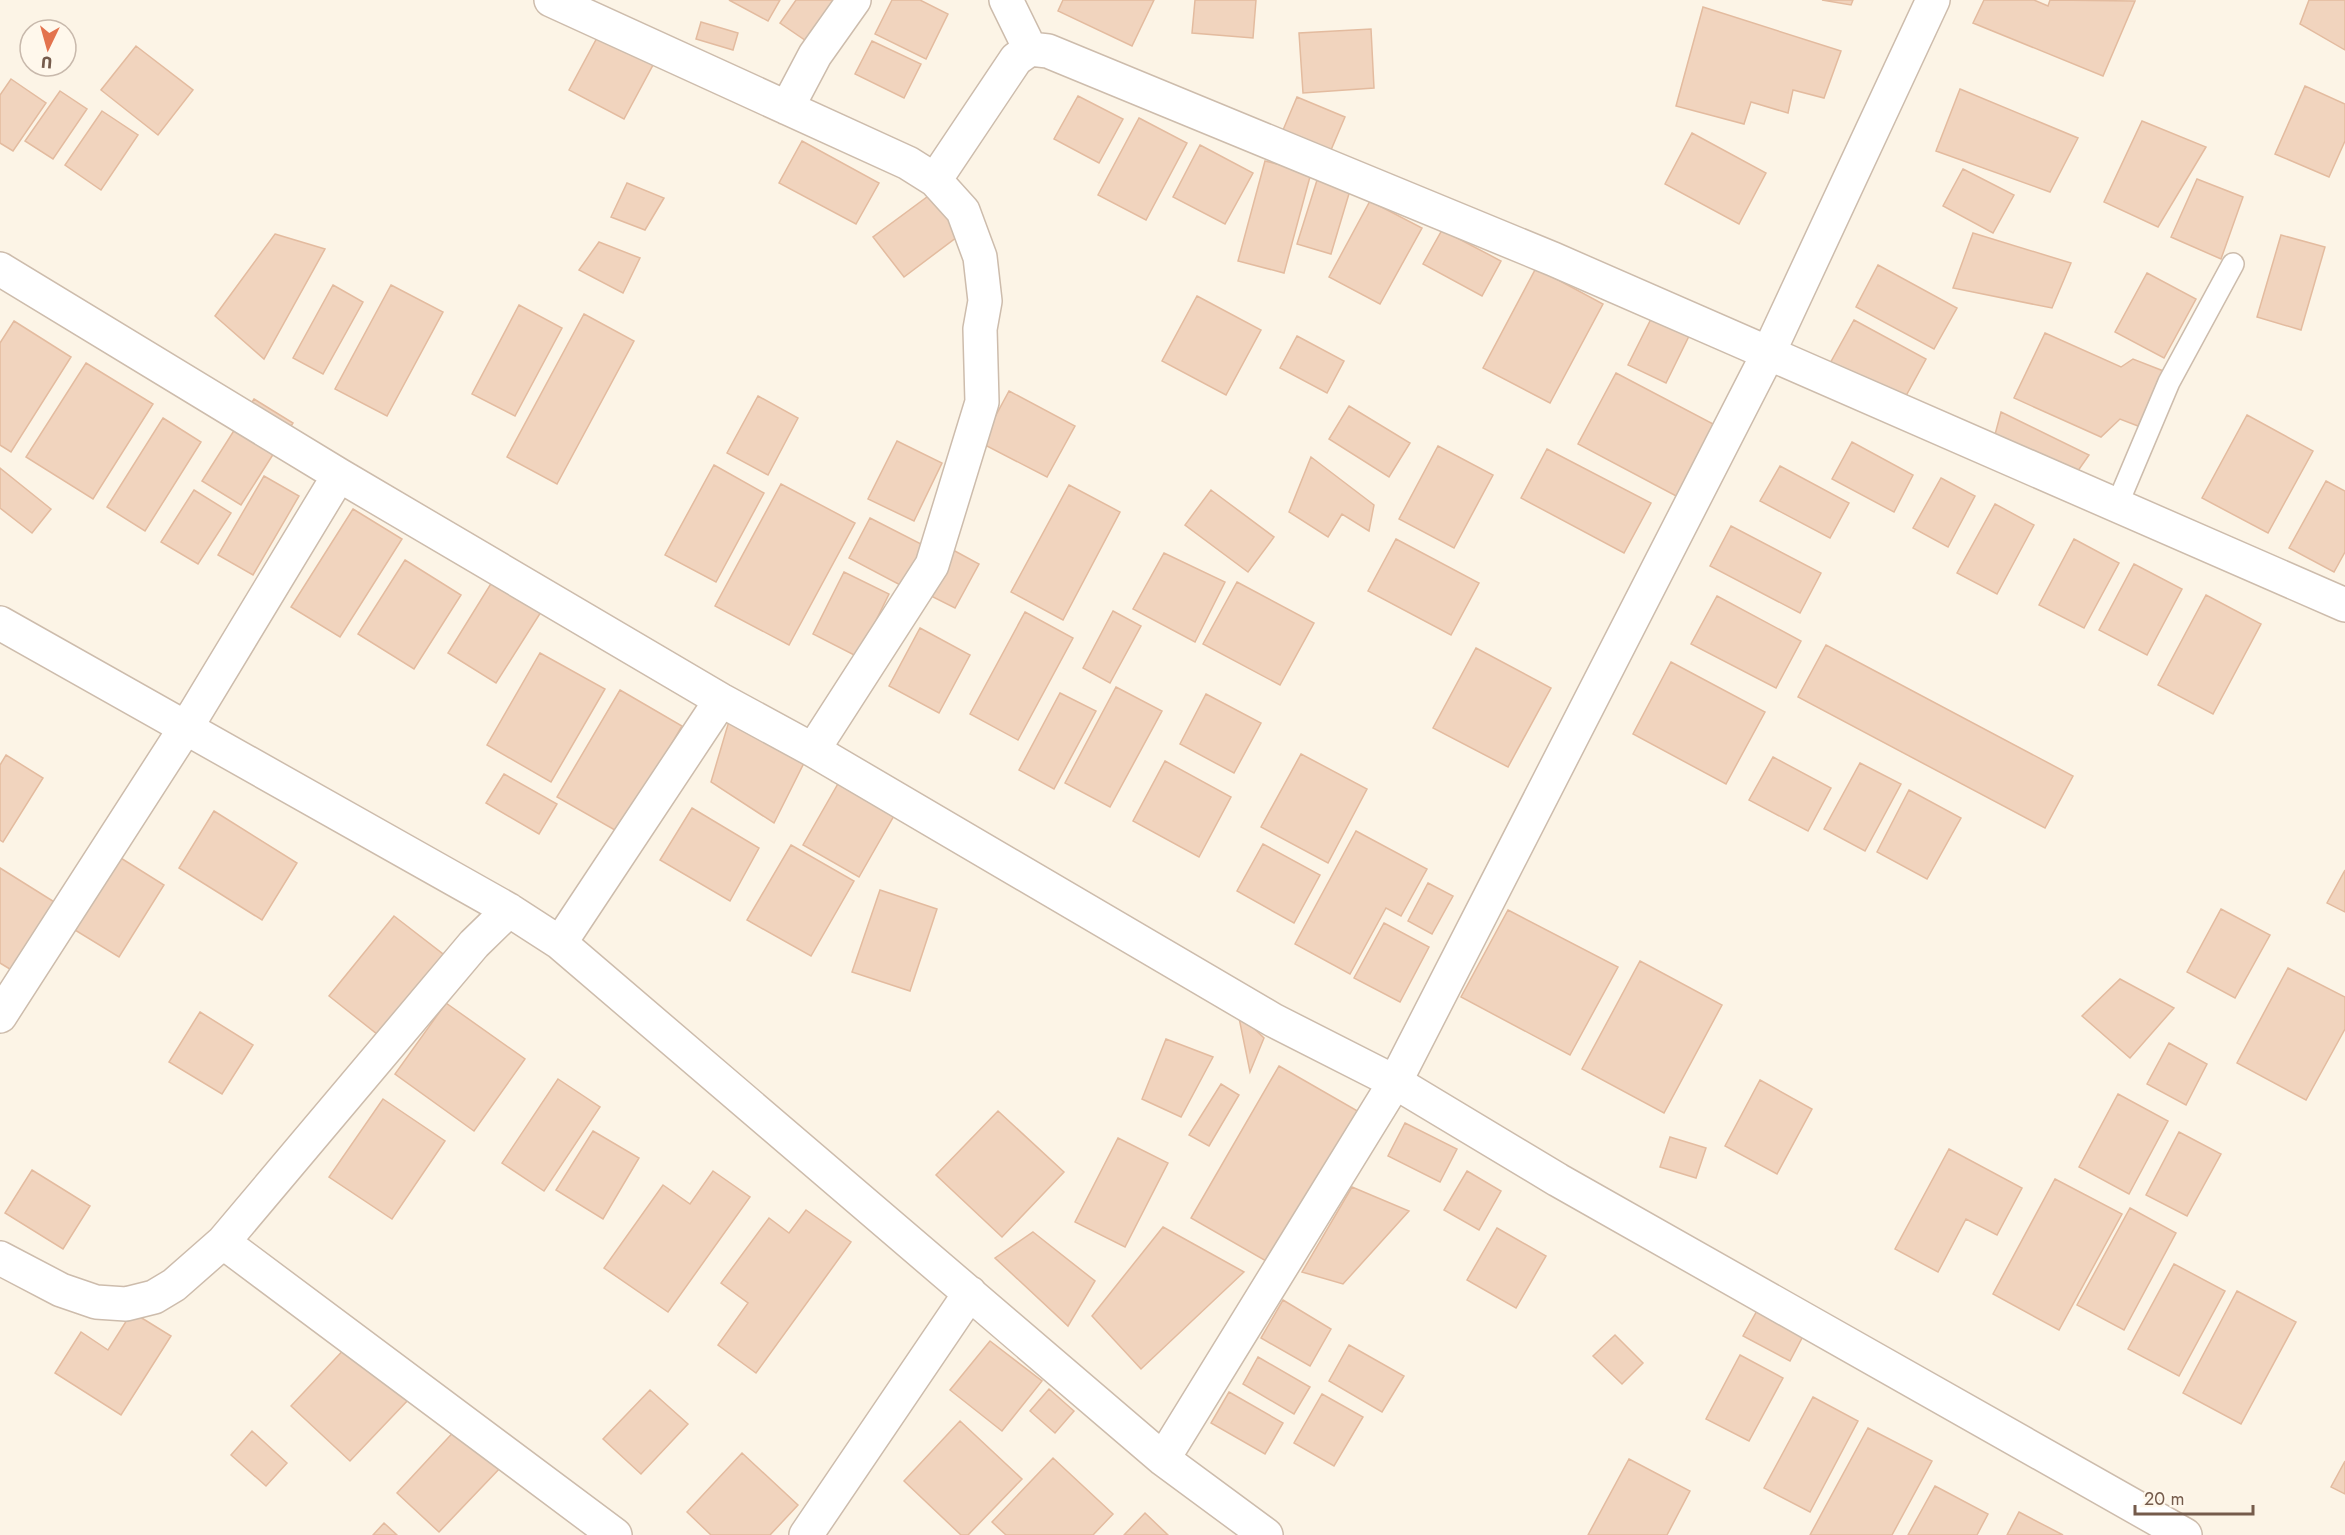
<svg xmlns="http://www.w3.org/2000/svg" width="2345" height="1535" font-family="Jost,sans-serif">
<rect width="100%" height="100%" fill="#fcf4e6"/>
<path fill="#f1d4be" stroke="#e3bb9f" stroke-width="1.5" d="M729 0H780L768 21Z
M796 0H847L815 47 780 23Z
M892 0H920L948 14 926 59 875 34Z
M1063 0H1154L1132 46 1058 11Z
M1195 0H1256L1253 38 1192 33Z
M1822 0H1853L1851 5Z
M1984 0H2034L2048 6 2050 0 2135 1 2103 76 1973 23Z
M2309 0H2345V50L2300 24Z
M1703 7 1841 51 1824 98 1793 90 1788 113 1751 102 1744 124 1676 106Z
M701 22 738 33 733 50 696 39Z
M1371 29 1374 88 1303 93 1299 33Z
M598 36 653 65 624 119 569 90Z
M872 41 921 64 904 98 855 74Z
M136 46 193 90 158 135 101 90Z
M11 79 46 103 13 151 0 143V95Z
M2305 86 2345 104V141L2329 177 2275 154Z
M1960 89 2078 138 2050 192 1936 151Z
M60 91 87 109 53 159 25 141Z
M1078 96 1123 119 1099 163 1054 139Z
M1297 97 1345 117 1331 150 1283 130Z
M102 111 138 135 101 190 65 165Z
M1139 118 1187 143 1146 220 1098 195Z
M2142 121 2206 147 2158 227 2104 202Z
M1692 133 1766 173 1739 224 1665 184Z
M802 141 879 183 856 224 779 183Z
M1200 145 1253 173 1225 224 1173 197Z
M1265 161 1311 173 1284 273 1238 261Z
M1963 169 2014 195 1993 233 1943 206Z
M1318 177 1351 187 1331 254 1297 244Z
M2197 179 2243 197 2221 259 2171 237Z
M627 183 664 198 645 230 611 217Z
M931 194 961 234 904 277 873 237Z
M1370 201 1422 228 1380 304 1329 277Z
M1442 230 1501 261 1482 296 1423 264Z
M1973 233 2071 263 2052 308 1953 288Z
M275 234 325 249 264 359 215 316Z
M2281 235 2325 247 2301 330 2257 317Z
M599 242 640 258 623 293 579 270Z
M1878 265 1957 308 1934 349 1856 307Z
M1536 268 1603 304 1550 403 1483 368Z
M2147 273 2196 299 2164 358 2115 332Z
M333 285 363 302 323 374 293 358Z
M391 285 443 312 387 416 335 389Z
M1197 296 1261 330 1226 395 1162 361Z
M519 305 562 328 515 416 472 394Z
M1654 313 1691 332 1666 383 1628 365Z
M584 314 634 341 557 484 507 457Z
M1854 320 1926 359 1901 405 1828 367Z
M14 321 71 357 11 452 0 445V343Z
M2045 333 2121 367 2133 359 2166 372 2138 426 2120 419 2101 437 2014 398Z
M1297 336 1344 361 1327 393 1280 368Z
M86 363 153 404 93 499 26 457Z
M1616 373 1717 426 1678 497 1578 444Z
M1009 391 1075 426 1047 477 981 443Z
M758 396 798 418 768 475 727 453Z
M254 399 293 423 241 505 202 481Z
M1349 406 1410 443 1389 477 1329 439Z
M2001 412 2089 455 2075 475 1993 442Z
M2247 415 2313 451 2268 533 2202 498Z
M163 418 201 442 145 531 107 507Z
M897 441 942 463 914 521 868 499Z
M1852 442 1913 475 1894 512 1832 479Z
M1438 446 1493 475 1454 548 1399 519Z
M1547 449 1651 503 1624 553 1521 498Z
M1311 457 1374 505 1369 531 1342 514 1328 537 1289 512Z
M714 465 764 493 716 582 665 555Z
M1780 466 1849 503 1830 538 1760 501Z
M0 468 51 509 32 533 0 508Z
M264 476 299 496 253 575 218 555Z
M1941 478 1975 496 1948 547 1913 528Z
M2326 481 2345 491V552L2334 572 2289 548Z
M781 484 855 523 789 645 715 606Z
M1069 485 1120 512 1063 620 1011 592Z
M194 490 231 513 198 564 161 542Z
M1211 490 1274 537 1248 572 1185 525Z
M1995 504 2034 525 1997 594 1957 573Z
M353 509 402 539 340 637 291 607Z
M870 518 925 546 904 587 849 558Z
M1731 526 1821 573 1800 613 1710 566Z
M1396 539 1479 583 1451 635 1368 591Z
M2074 539 2119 563 2084 628 2039 605Z
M953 550 979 564 955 608 929 595Z
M1164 553 1225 582 1195 642 1133 609Z
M405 560 461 595 414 669 358 634Z
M2134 564 2182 589 2147 655 2099 630Z
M844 572 889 594 858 657 813 634Z
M492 582 541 612 496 683 448 653Z
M1237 582 1314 623 1280 685 1203 644Z
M2206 595 2261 624 2213 714 2158 685Z
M1717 596 1801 641 1776 688 1691 644Z
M1113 611 1141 626 1110 683 1083 668Z
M1025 612 1073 638 1018 740 970 714Z
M920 628 970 655 939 713 889 686Z
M1826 645 2073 776 2045 828 1798 697Z
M1476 648 1551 688 1508 767 1433 728Z
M540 653 605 689 551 782 487 745Z
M1671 662 1765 712 1726 784 1633 734Z
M1116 687 1162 711 1110 807 1065 783Z
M620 690 682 726 620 833 557 797Z
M1060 693 1096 711 1054 789 1019 770Z
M1206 694 1261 723 1234 773 1180 744Z
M729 721 806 759 774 823 711 782Z
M1301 754 1367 789 1328 863 1261 827Z
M6 755 43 778 3 842 0 840V765Z
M1773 757 1831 788 1808 831 1749 800Z
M1165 761 1231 797 1199 857 1133 821Z
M1860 763 1901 784 1865 851 1824 829Z
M504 774 557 804 539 834 486 803Z
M839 782 895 814 859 877 803 845Z
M1909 790 1961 818 1927 879 1877 852Z
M692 808 759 848 730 901 660 860Z
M214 811 297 863 262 920 179 868Z
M1356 831 1427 869 1401 916 1386 908 1350 974 1295 944Z
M1263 844 1320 875 1294 923 1237 891Z
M791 845 854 881 811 956 747 920Z
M116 855 164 885 119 957 70 927Z
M0 868 56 903 13 971 0 963Z
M2345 870V912L2327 903Z
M1428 883 1453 896 1432 934 1408 921Z
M880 890 937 909 910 991 852 972Z
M2221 909 2270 935 2235 998 2187 972Z
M1508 910 1618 967 1570 1055 1461 997Z
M394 916 452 961 387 1042 329 996Z
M1384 923 1429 947 1400 1002 1354 978Z
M1640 961 1722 1005 1664 1113 1582 1069Z
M2288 968 2345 997V1029L2306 1100 2237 1063Z
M2120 979 2174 1008 2130 1058 2082 1016Z
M446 1003 525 1059 474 1131 395 1074Z
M200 1012 253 1045 222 1094 169 1062Z
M1238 1013 1264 1038 1250 1072Z
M1166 1039 1213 1057 1181 1117 1142 1099Z
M2169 1043 2207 1064 2186 1105 2147 1084Z
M1279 1066 1361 1113 1273 1265 1191 1218Z
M558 1079 600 1107 544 1191 502 1163Z
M1760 1080 1812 1109 1777 1174 1725 1146Z
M1221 1084 1239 1095 1209 1146 1189 1135Z
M2118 1094 2168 1121 2129 1194 2079 1167Z
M383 1099 445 1141 392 1219 329 1177Z
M998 1111 1064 1172 1002 1237 936 1175Z
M1405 1123 1457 1149 1440 1182 1388 1156Z
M593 1131 639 1158 603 1219 556 1190Z
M2179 1132 2221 1154 2187 1216 2146 1195Z
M1670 1137 1706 1148 1696 1178 1660 1167Z
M1118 1138 1168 1163 1125 1247 1075 1222Z
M1949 1149 2022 1188 1997 1235 1966 1219 1938 1272 1895 1249Z
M32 1170 90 1206 63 1249 5 1213Z
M713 1171 750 1197 668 1312 604 1268 663 1185 690 1204Z
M1467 1171 1501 1191 1479 1230 1444 1210Z
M2055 1179 2122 1214 2059 1330 1993 1294Z
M1352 1187 1409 1211 1343 1284 1302 1272Z
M2130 1208 2176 1233 2124 1330 2077 1305Z
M806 1210 851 1242 756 1373 718 1345 748 1303 721 1283 769 1218 789 1233Z
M1163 1227 1244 1272 1141 1369 1092 1316Z
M1497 1228 1546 1256 1516 1308 1467 1280Z
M1033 1232 1095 1281 1068 1326 995 1258Z
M2174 1264 2225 1291 2179 1376 2128 1349Z
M1768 1291 1814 1315 1790 1361 1743 1336Z
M2237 1291 2296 1322 2241 1424 2183 1393Z
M1283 1300 1331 1329 1310 1366 1261 1338Z
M132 1312 171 1336 121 1415 55 1373 81 1332 108 1350Z
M1615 1335 1643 1363 1622 1384 1593 1356Z
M990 1341 1042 1381 1002 1431 950 1390Z
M349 1344 409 1399 350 1461 291 1406Z
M1349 1345 1404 1376 1382 1412 1329 1381Z
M1740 1355 1783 1378 1749 1441 1706 1419Z
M1258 1357 1310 1387 1294 1414 1243 1384Z
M1049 1389 1074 1411 1055 1433 1030 1411Z
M650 1390 688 1424 641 1474 603 1439Z
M1229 1392 1283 1423 1265 1454 1211 1423Z
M1322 1394 1363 1417 1334 1466 1294 1443Z
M1813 1397 1858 1421 1810 1512 1764 1488Z
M960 1421 1022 1479 968 1535H961L904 1481Z
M459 1426 502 1466 439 1532 397 1493Z
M1868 1428 1932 1461 1892 1535H1810Z
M252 1431 287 1463 266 1486 231 1455Z
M742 1453 798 1505 770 1535H711L687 1512Z
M1053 1458 1113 1514 1093 1535H1006L992 1522Z
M1629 1459 1690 1491 1667 1535H1588Z
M2345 1461V1494L2331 1487Z
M1935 1486 1988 1514 1977 1535H1908Z
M2019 1512 2063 1535H2007Z
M1145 1513 1168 1535H1124Z
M384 1523 397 1535H373Z"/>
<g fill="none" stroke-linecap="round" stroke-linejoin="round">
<g stroke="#cdbcac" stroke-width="24">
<path id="lane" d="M2117 505 2169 382 2233 264"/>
</g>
<g stroke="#cdbcac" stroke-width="36">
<path id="street" d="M551 0 908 163 935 180 963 211 980 257 985 301 980 329 982 402 932 565 813 750
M1006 0 1030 49
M787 108 815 55 854 0
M935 180 1016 59 1030 49 1048 51 1553 259 2345 605
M0 269 339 475 721 700 813 750 1273 1020 1395 1082 1558 1180 2185 1535
M0 623 509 910 560 943 1163 1459 1266 1535
M560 943 721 700
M0 1016 195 713 339 475
M223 1242 615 1535
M0 1258 61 1290 96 1302 126 1304 154 1297 174 1285 223 1242 474 944 509 910
M1163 1459 1395 1082 1768 354 1933 0
M806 1535 970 1293"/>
</g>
<use href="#lane" stroke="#fff" stroke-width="21"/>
<use href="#street" stroke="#fff" stroke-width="33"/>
</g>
<g transform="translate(48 48) rotate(185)"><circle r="28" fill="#fff8ec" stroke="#c8b9ac" stroke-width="1.5"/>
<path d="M0-4.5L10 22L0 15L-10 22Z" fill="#e3734e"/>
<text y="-9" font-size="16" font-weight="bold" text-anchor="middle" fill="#755b4b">U</text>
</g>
<path d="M2135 1505v9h118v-9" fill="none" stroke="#755b4b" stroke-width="3"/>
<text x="2144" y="1505" font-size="18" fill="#755b4b" stroke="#fff8ec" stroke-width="4.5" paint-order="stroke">20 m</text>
</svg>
